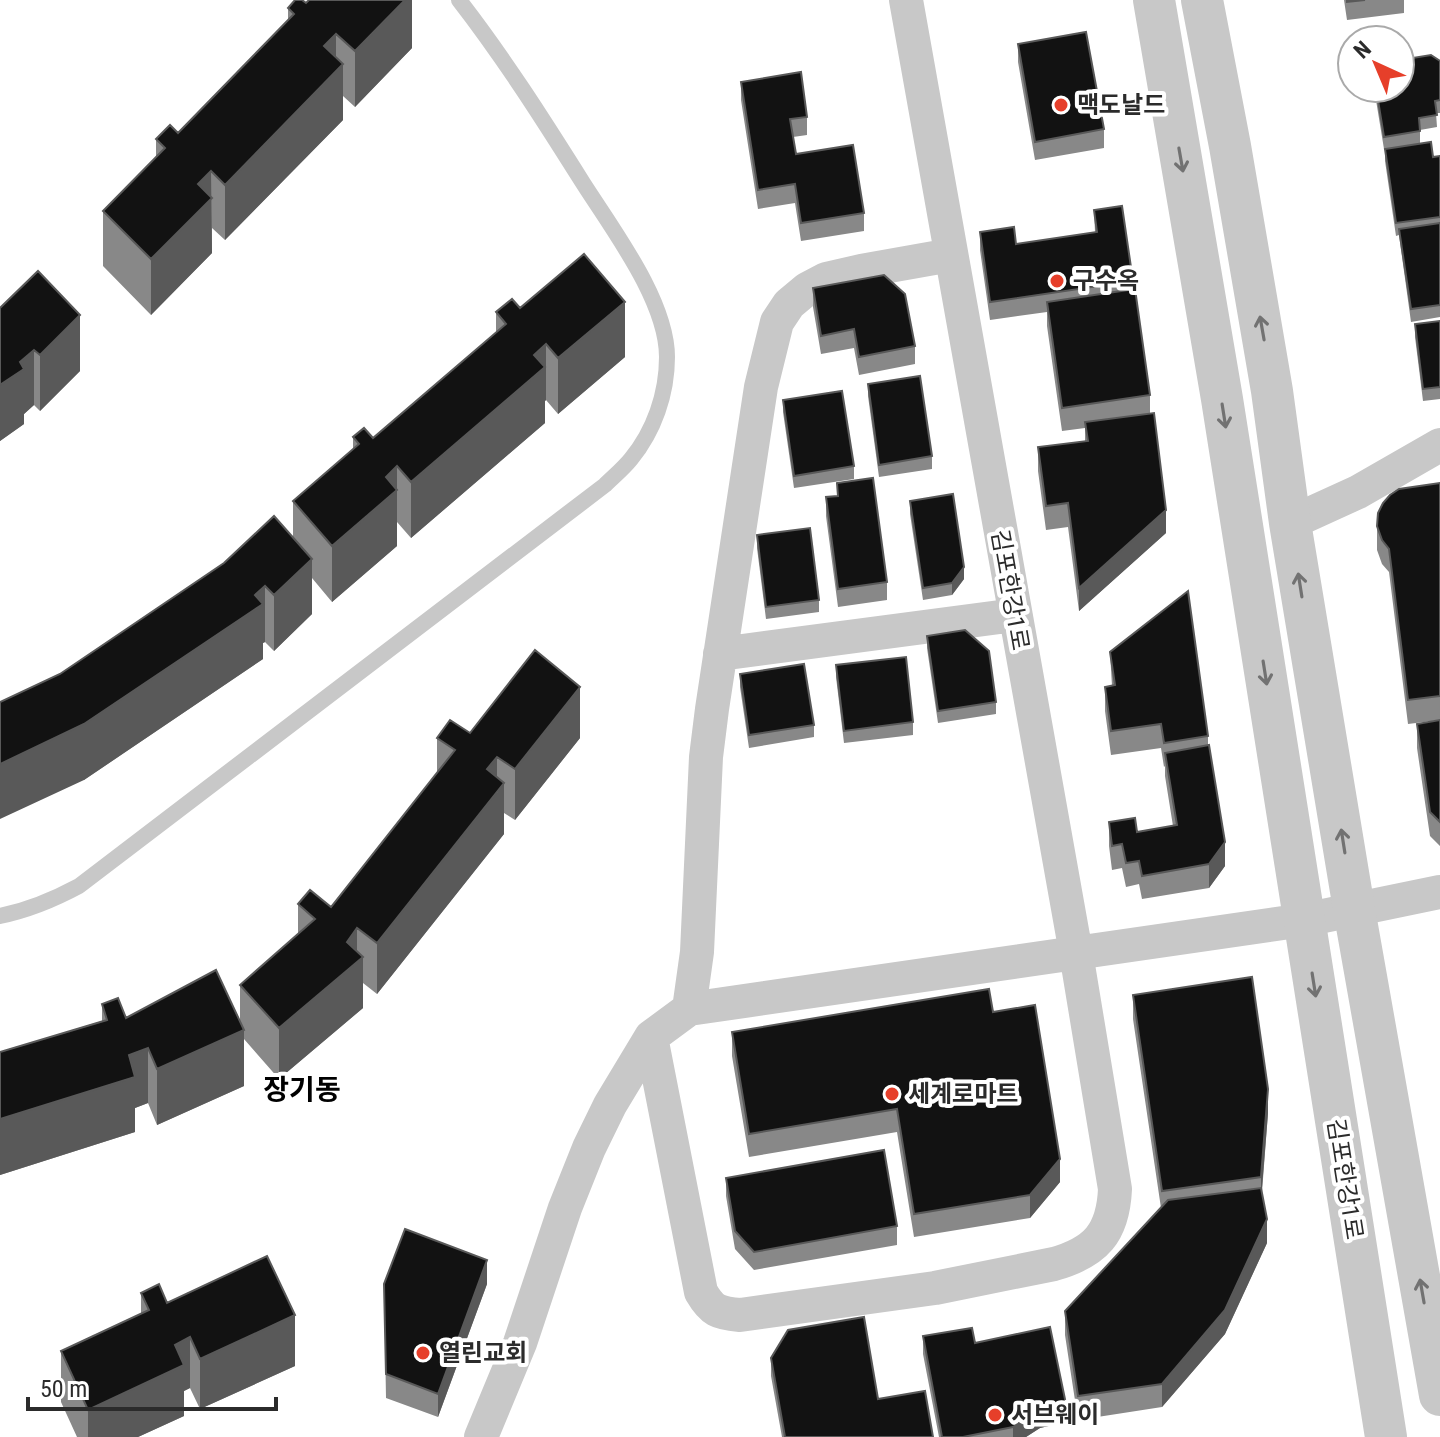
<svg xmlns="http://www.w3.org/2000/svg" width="1440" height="1437" font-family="'Roboto Condensed','Noto Sans KR',sans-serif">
<rect width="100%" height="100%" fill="#fff"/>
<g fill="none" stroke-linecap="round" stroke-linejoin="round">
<path stroke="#c8c8c8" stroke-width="16" d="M0 916C29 910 53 900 79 886L605 485C613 477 623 469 631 459 654 431 667 394 667 357 667 301 613 230 583 183 544 121 504 58 459 0"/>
<path stroke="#c8c8c8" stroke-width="34" d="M1290 523 1358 492 1440 445
M720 654 1015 615
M689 1009 697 952 706 757 712 709 761 387 777 322 789 304 807 289 826 279 861 271 951 255
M651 1037 701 1292C712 1311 718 1313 740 1315L935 1288 1054 1264C1096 1252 1113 1233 1115 1189L1076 953 906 0
M481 1437 520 1343 565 1208 589 1148 610 1105 651 1037 689 1009 1304 920 1440 892"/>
<path stroke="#c8c8c8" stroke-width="42" d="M1154 0 1222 399 1386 1437
M1202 0 1230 146 1272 391 1290 523 1354 909 1440 1395"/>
</g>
<path fill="#888" d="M412 0V48L355 107 343 96V120L225 240 212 228V253L151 315 103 266V211L156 157V139L178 133 288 21V8L306 3Z
M1344 0H1404V13L1347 20Z
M1018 44 1104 129V148L1035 160 1018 62Z
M1440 61V113H1436L1437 127 1420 130V143L1433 157 1440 156V317L1411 322 1399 235 1396 236 1385 161V149H1384L1374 88H1400Z
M741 82 807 117V135L793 137 796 154 864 213V231L801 241 795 203 758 209 741 100Z
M1094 210 1133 281V290L1150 395V413L1166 533 1079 611 1068 527 1046 530 1038 471V447L1085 441V428L1062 431 1047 326V312L990 320 980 250V232L1016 244 1095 232Z
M813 288 915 346V364L859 375 854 348 821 354 813 307Z
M0 308 80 371 40 411 34 405 24 414V424L0 441Z
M520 308 625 357 558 414 546 400 545 401V423L411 538 397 522V546L332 602 312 578V614L274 651 265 642 263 643V659L84 780 60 674 293 538V501L353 449V437L373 438 496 333V312Z
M1440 321V399L1423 401 1415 337V324Z
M868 384 932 456V469L879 477 868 396Z
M783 400 854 466V479L794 488 783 412Z
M837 483 887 582V600L838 607 826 516V497L837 496Z
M1440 483V720L1408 724 1389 572 1382 564 1377 550V526Z
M910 501 964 579 952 595 923 600 910 514Z
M757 535 819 600V612L766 619 757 548Z
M927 636 996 702V714L938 723 927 648Z
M1110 652 1208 736V746L1225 866 1209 888 1142 899 1139 884 1126 887 1122 868 1112 870 1109 846V822L1137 832 1173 826 1165 776V766L1164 767 1161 748 1111 755 1105 711V687L1112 686Z
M836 665 913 722V735L844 743 836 677Z
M740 674 814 725V737L749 748 740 687Z
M1440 720V846L1430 836 1417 748V724Z
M470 733 580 738 515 820 504 813V834L377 994 363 983V1008L279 1079 244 1039V1086L157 1125 148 1103 135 1108V1132L0 1175V1052L102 1021V1004L126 1018 240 1022V985L298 934V904L331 907 437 773V738Z
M1133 995 1268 1113 1262 1192 1267 1243 1225 1334 1162 1407 1078 1420 1065 1335V1311L1161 1208 1133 1019Z
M993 1012 1060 1182 1030 1218 914 1237 897 1132 749 1157 732 1056V1032Z
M726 1178 897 1226V1245L754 1270 735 1249 726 1196Z
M384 1284H487L438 1417 386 1398Z
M141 1293 167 1303 295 1366 200 1409 190 1388 184 1391V1416L138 1437H77L61 1402V1351L141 1314Z
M923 1336 975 1343 1066 1422 1040 1428 1026 1437H939L923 1354Z
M771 1358 878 1399 933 1437H782L771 1376Z"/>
<path fill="#595959" d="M405 0H412V48L355 107V51Z
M336 34V71L343 64V120L225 240V185L324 46Z
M211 171 212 253 151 315V259L198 184Z
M625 302V357L558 414V358Z
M80 315V371L40 411V355Z
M546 344V400L545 401V423L411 538V482L534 355Z
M34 350V405L24 414V424L0 441V385L20 362Z
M397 466V546L332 602V546L386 477Z
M1166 510V533L1079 611V588Z
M312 559V614L274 651V595Z
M964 567V579L952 595V583Z
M265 586V642L263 643V659L84 780 0 819V764L255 595Z
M580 687V738L515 820V769Z
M497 757V793L504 783V834L377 994V943L487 769Z
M1225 842V866L1209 888V864Z
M357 928V962L363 957V1008L279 1079V1028Z
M244 1030V1086L157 1125V1069Z
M148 1048V1103L135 1108V1132L0 1175V1119L129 1055Z
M1268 1089V1113L1261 1200V1177Z
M1060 1159V1182L1030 1218V1195Z
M1267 1219V1243L1225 1334 1162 1407V1384Z
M487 1260V1284L438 1417V1394Z
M295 1315V1366L200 1409V1359Z
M190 1337V1388L184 1391V1416L138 1437H88V1410L175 1345Z
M1066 1404V1422L1040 1428 1026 1437H1013V1427L1040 1410Z"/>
<path fill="#121212" stroke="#595959" stroke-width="2" d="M295 0H302L306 3 309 0H405L355 51 336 34 324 46 343 64 225 185 211 171 198 184 212 198 151 259 103 211 165 148 156 139 170 125 178 133 294 14 288 8Z
M1347 0H1365L1347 2Z
M1086 32 1104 129 1035 142 1018 44Z
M1431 55 1440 61V100L1435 101 1437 115 1419 118 1420 131 1384 137 1376 88H1400V60Z
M801 72 807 117 790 119 796 154 853 145 864 213 801 223 795 184 758 190 741 82Z
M1431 142 1433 157 1440 156V217L1396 223 1385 149Z
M1122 206 1133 281 990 302 980 232 1014 227 1016 244 1097 232 1094 210Z
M1440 223V305L1411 309 1399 229Z
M584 254 625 302 558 358 546 344 534 355 545 367 411 482 397 466 386 477 397 490 332 546 293 501 359 444 353 437 364 428 373 438 506 324 496 312 512 299 520 308Z
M38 271 80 315 40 355 34 350 20 362 24 369 0 385V308Z
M884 275 905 294 915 346 859 357 854 329 821 336 813 288Z
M1135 289 1150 395 1062 408 1047 302Z
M1440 321V387L1423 389 1415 324Z
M920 376 932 456 879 465 868 384Z
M842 391 854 466 794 476 783 400Z
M1154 413 1166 510 1079 588 1068 503 1046 506 1038 447 1088 441 1085 422Z
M873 478 887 582 838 589 826 497 838 496 837 483Z
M1440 483V696L1408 700 1389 549 1382 540 1377 526 1378 513 1383 503 1390 495 1399 489Z
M953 494 964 567 952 583 923 588 910 501Z
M274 516 312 559 274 595 265 586 255 595 263 604 84 724 0 764V702L60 674 224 563Z
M810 528 819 600 766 607 757 535Z
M1188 591 1208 736 1164 743 1161 724 1111 731 1105 687 1115 685 1110 652Z
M965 630 989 651 996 702 938 711 927 636Z
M535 650 580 687 515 769 497 757 487 769 504 783 377 943 357 928 347 942 363 957 279 1028 240 985 315 919 298 904 310 890 331 907 455 750 437 738 450 720 470 733Z
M906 657 913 722 844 731 836 665Z
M804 664 814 725 749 735 740 674Z
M1440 720V822L1430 812 1417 724Z
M1209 745 1225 842 1209 864 1142 876 1139 861 1126 863 1122 844 1112 846 1109 822 1135 818 1137 832 1177 825 1165 753Z
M216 970 244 1030 157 1069 148 1048 129 1055 135 1077 0 1119V1052L107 1020 102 1004 118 998 126 1018Z
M1252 977 1268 1089 1261 1177 1162 1191 1133 995Z
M989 989 993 1012 1035 1005 1060 1159 1030 1195 914 1214 897 1109 749 1134 732 1032Z
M884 1150 897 1226 754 1252 735 1231 726 1178Z
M1261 1188 1267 1219 1225 1310 1162 1384 1078 1396 1065 1311 1168 1200Z
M405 1229 487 1260 438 1394 386 1374 384 1284Z
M267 1256 295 1315 200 1359 190 1337 175 1345 184 1365 88 1410 61 1351 149 1310 141 1293 159 1284 167 1303Z
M864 1317 878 1399 925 1391 933 1437H785L771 1358 788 1330Z
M1050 1327 1066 1404 1040 1410 1013 1427 963 1437H942L923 1336 972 1328 975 1343Z"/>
<defs><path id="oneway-shaft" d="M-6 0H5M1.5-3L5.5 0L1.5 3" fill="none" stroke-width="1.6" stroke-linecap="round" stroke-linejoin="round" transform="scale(2)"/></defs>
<g stroke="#727272">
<use href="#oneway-shaft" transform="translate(1181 160) rotate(80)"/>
<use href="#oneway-shaft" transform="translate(1262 328) rotate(-100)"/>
<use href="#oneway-shaft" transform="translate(1224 416) rotate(81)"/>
<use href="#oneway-shaft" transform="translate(1300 585) rotate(-99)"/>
<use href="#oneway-shaft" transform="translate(1265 673) rotate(81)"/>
<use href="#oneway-shaft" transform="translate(1343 841) rotate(-99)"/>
<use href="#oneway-shaft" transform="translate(1314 985) rotate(81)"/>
<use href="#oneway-shaft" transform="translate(1422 1291) rotate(-100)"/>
</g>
<g fill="#e63f2a" stroke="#fff" stroke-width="3">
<circle cx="1061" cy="105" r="8"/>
<circle cx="1057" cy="281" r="8"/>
<circle cx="892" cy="1094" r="8"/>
<circle cx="423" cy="1353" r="8"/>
<circle cx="995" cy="1415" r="8"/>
</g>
<g text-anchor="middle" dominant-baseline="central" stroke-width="8" stroke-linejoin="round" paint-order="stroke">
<g font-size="24" font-weight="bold" fill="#2b2b2b" stroke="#fff" text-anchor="start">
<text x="1077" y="105">맥도날드</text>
<text x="1073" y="281">구수옥</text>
<text x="908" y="1094">세계로마트</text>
<text x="439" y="1353">열린교회</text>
<text x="1011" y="1415">서브웨이</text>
</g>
<g font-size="24" fill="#2b2b2b" stroke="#fff">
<text transform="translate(1010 590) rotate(80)">김포한강1로</text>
<text transform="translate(1345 1179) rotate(81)">김포한강1로</text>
</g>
<g font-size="28" font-weight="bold" fill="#000" stroke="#fff">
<text x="302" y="1089">장기동</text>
</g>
</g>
<g transform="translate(1376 64) rotate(316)"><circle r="38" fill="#ffffff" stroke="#aaaaaa" stroke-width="2"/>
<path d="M0-6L14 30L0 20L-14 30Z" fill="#e63f2a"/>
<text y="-12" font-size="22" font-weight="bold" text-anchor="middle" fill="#2b2b2b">N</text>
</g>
<path d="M28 1397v12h248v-12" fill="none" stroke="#2b2b2b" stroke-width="4"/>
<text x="40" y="1397" font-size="24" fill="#2b2b2b" stroke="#ffffff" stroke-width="6" paint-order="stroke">50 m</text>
</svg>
